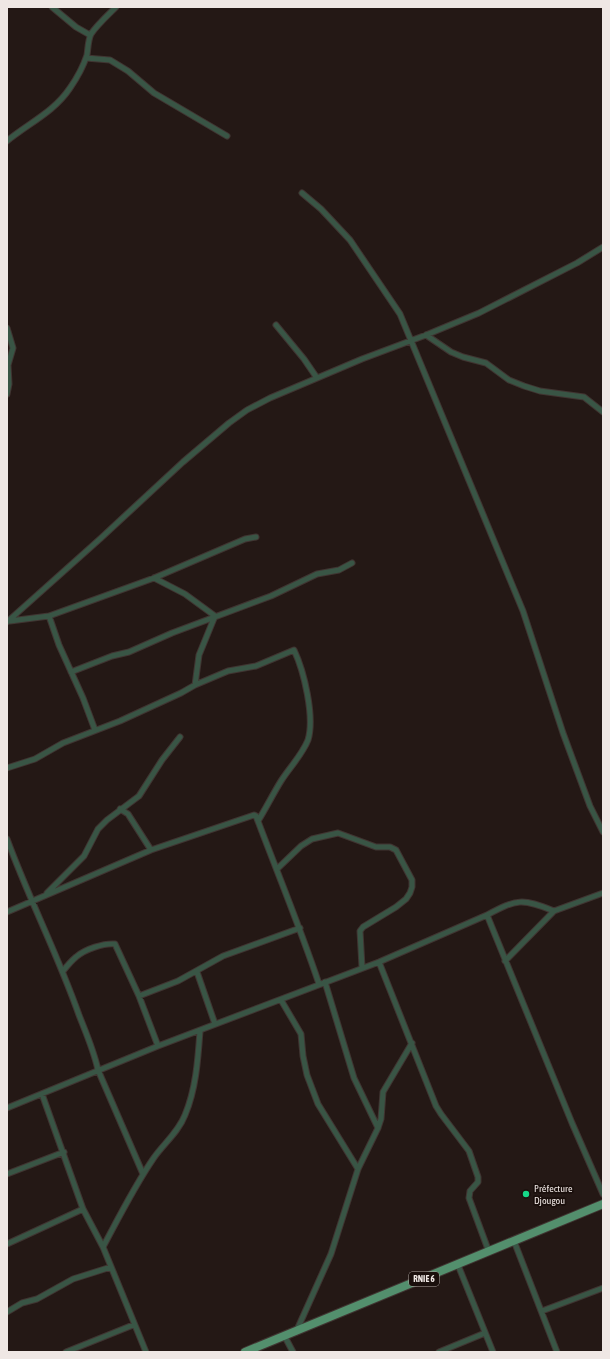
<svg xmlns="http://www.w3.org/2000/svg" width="610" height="1359" font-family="'Asap Condensed',sans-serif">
<rect width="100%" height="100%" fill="#241815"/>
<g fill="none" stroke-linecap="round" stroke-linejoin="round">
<g stroke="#403532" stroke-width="7">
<path id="street" d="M52 7 76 27 90 35
M86 58 110 60 128 71 154 93 227 136
M7 141C29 123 54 112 70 88 77 78 83 67 87 55 88 49 88 40 91 34 97 25 108 15 116 7
M302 193 321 209 350 240 400 314 523 611 563 733 590 806 603 832
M276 325 304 359 317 378
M7 328 13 348 8 365 9 384 7 394
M426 335 451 352 463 357 486 363 509 380 524 386 540 391 584 397 603 412
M154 578 185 594 215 616
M49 616 59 645 83 698 95 730
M10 621 49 616 154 578 245 539 256 537
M7 622 101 538 183 462 229 423 247 410 270 398 362 359 426 335 479 313 577 263 603 247
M71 672 112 656 129 652 172 633 271 596 317 574 339 570 352 563
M195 685 199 655 215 616
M7 768 35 759 63 743 120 721 181 693 195 685 228 671 256 666 294 650C304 671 315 717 308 740 302 755 290 767 281 781 273 794 266 808 258 821
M120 809 128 814 151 850
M7 839C29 899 58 955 79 1015 86 1033 94 1051 98 1070L143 1174
M277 869 301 846 312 839 338 833 376 847H390L396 850 412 880V887L410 893 406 899 396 907 363 927 360 931 362 967
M47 893 84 856 98 829 107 820 139 796 162 760 180 737
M7 912 151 850 254 815 256 816C277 872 300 927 319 984
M487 915C517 899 522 898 554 911
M505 961 554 911 603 893
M379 962 436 1106 441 1114 469 1151 478 1177V1182L470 1191 469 1198 489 1252
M63 971C67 966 71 961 76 957 85 949 104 943 115 944L139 996 158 1046
M197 972 215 1024
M325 982 354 1078 378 1128
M139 996 178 981 223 956 300 928
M281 1000 301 1034 303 1056 307 1075 318 1104 358 1169
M42 1094 83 1209 103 1247 146 1352
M7 1108 158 1046 379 962 487 915 572 1123 603 1194
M7 1174 64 1152
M514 1241 557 1352
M7 1244 83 1209
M103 1247C119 1217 134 1187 153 1159 163 1144 178 1133 185 1115 196 1089 198 1059 200 1031
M458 1265 493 1352
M542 1311 603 1288
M7 1312 22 1303 37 1299 73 1279 111 1267
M296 1332 331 1254 358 1169 378 1128 381 1119 383 1092 412 1043
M285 1337 293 1352
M66 1352 133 1325
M439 1352 485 1333"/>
</g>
<g stroke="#403532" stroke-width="10">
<path id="primary" d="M245 1352 603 1204"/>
</g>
<use href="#street" stroke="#395545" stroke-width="5"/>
<use href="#primary" stroke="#538f6d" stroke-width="8"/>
</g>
<circle fill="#16d989" stroke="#1a0f0c" stroke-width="1.5" cx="526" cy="1194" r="4"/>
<g text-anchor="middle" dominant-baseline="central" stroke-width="3.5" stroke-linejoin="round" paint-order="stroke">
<rect fill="#1a0f0c" stroke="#afa6a3" stroke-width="1" x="409" y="1272" width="30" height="14" rx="3"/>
<g font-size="9" font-weight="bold" fill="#efe7e4">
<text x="424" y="1279">RNIE 6</text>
</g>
<g font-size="10" fill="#efe7e4" stroke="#1a0f0c" text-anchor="start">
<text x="534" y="1188">Préfecture<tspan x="534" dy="12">Djougou</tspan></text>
</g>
</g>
<rect width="610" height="1359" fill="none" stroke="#efe7e4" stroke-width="16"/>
</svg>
